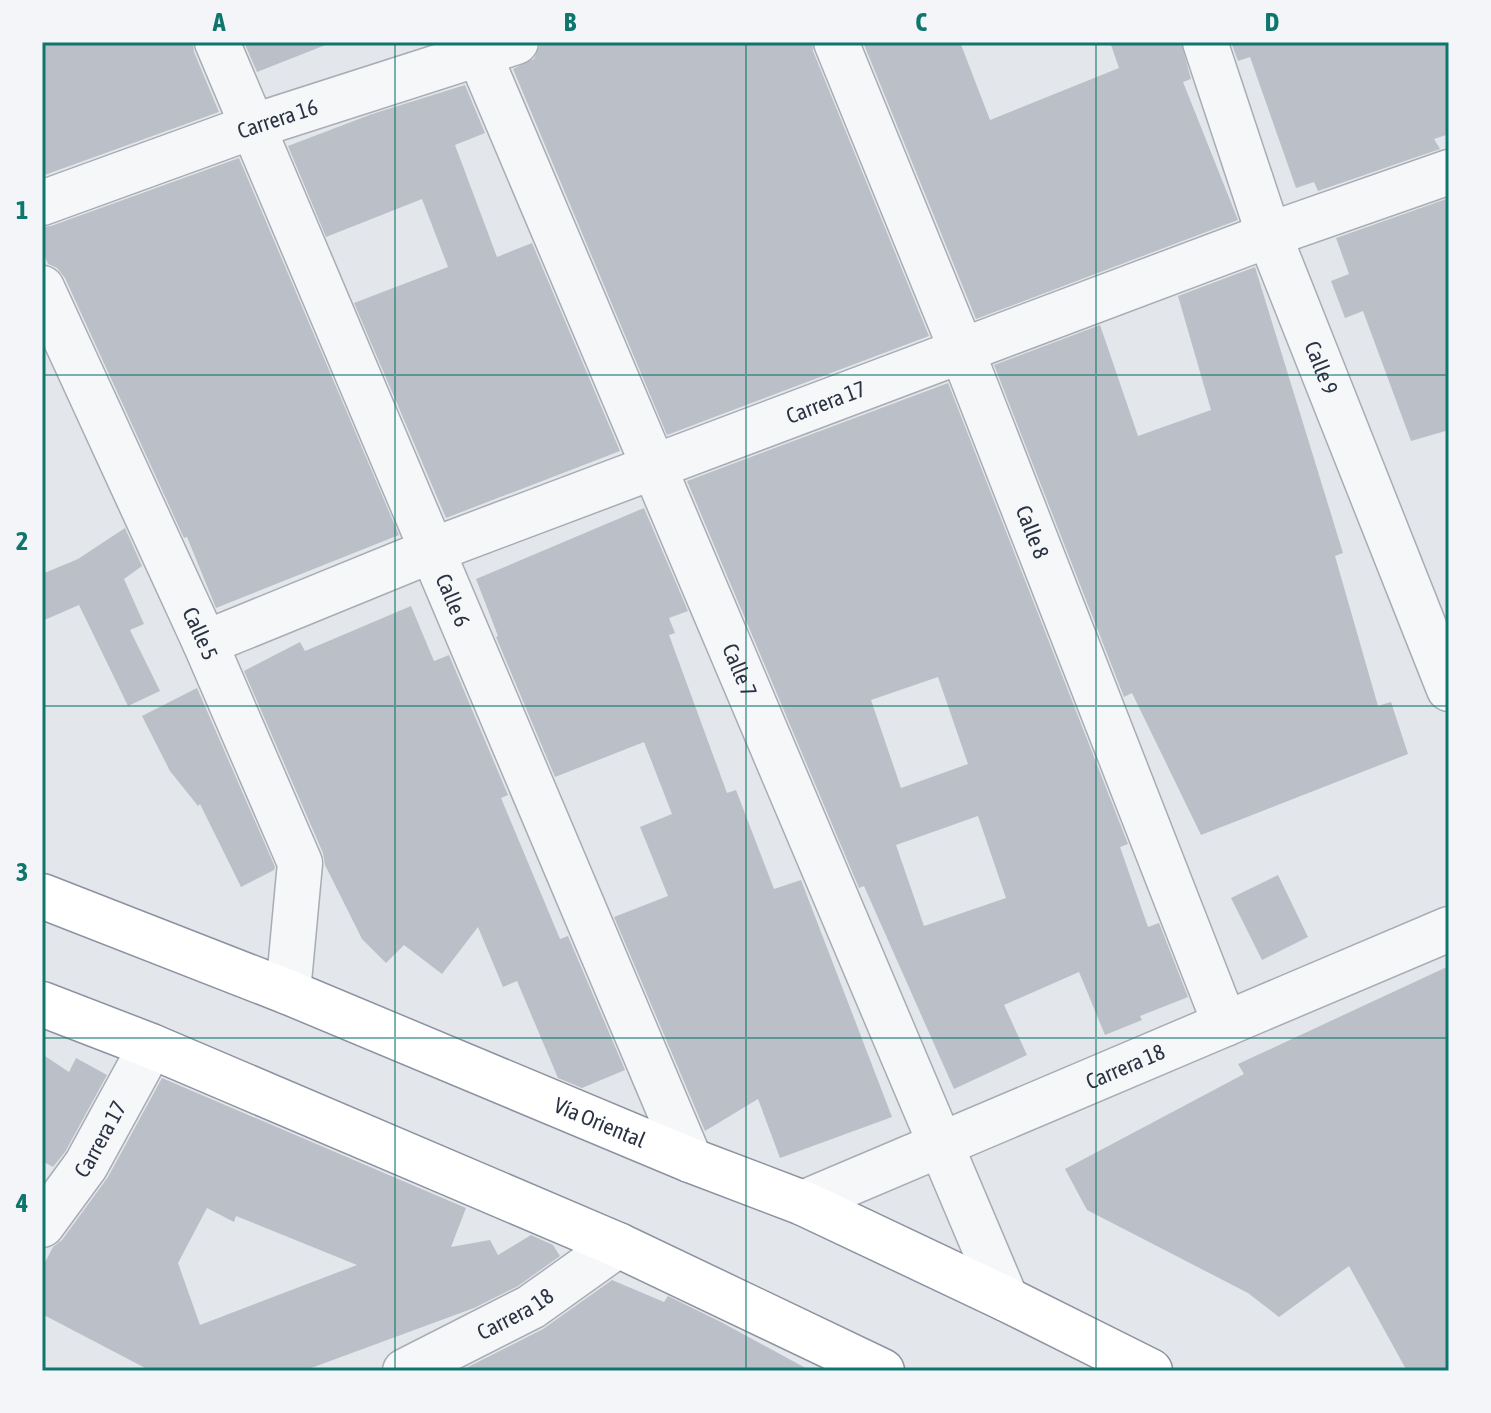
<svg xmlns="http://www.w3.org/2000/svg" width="1491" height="1413" font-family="'Asap Condensed',sans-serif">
<rect width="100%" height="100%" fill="#e3e6eb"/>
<path fill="#bbbfc8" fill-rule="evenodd" d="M42 42H193L194 52 219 112 42 176Z
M244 42H328V44L257 72Z
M548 42H812L813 51 929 336 667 435 513 69 534 59 540 45Z
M863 42H960L990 120 1119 68 1110 42H1181L1191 79 1183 82 1238 220 976 319Z
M1231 42H1449V134L1434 139 1440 149 1318 191 1314 182 1296 188 1250 57 1238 61Z
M465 85 485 133 455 145 497 257 532 243 620 451 446 518 354 303 448 267 422 199 326 237 288 146 372 114Z
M239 158 399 535 216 608 187 537 184 538 65 278 57 268 48 264 42 249V227L51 226Z
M1449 198V430L1411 441 1363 311 1345 318 1331 281 1349 274 1336 238Z
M1255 267 1343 553 1335 556 1378 706 1391 702 1408 754 1201 835 1132 693 1124 697 994 365 1100 325 1138 436 1211 410 1178 296Z
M948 383 1128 844 1120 847 1148 927 1159 923 1188 997 1140 1016 1142 1020 1105 1035 1079 972 1004 1005 1027 1055 954 1089 864 886 859 888 687 481ZM938 677 968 764 901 788 871 700ZM978 816 1006 898 924 926 896 845Z
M644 508 688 611 669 618 675 633 669 635 727 793 736 790 774 889 801 880 892 1117 780 1158 758 1099 705 1131 614 917 668 896 640 827 672 814 644 742 555 777 496 637 498 636 476 579Z
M125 528 142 566 124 579 144 624 130 630 160 691 128 706 79 605 42 621V574L78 559Z
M411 606 434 661 449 655 508 795 501 798 560 939 568 936 625 1070 582 1088 558 1078 517 981 503 987 478 927 442 974 404 945 386 963 362 939 325 865 323 853 244 671 300 642 305 651Z
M197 688 275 867 274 870 241 887 200 804 198 806 170 771 142 716Z
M1278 875 1308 937 1262 960 1231 898Z
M1449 966V1371H1407L1349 1266 1279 1317 1248 1293 1087 1210 1065 1169 1244 1074 1238 1064Z
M42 1054 69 1072 76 1058 107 1075 65 1152 53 1167 42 1161Z
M162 1078 466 1208 451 1247 490 1240 498 1255 531 1235 553 1245 560 1256 518 1286 474 1308 303 1371H151L42 1314V1268L53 1247 62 1240 108 1177ZM207 1208 234 1222 236 1216 357 1265 200 1325 178 1263Z
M612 1280 664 1302 668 1296 721 1322 811 1371H460L543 1329Z"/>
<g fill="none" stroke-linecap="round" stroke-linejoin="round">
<g stroke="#a8adb5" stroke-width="47">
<g id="minor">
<path id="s1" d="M217 42 690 1160"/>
<path id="s2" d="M474 42 1006 1299"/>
<path id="s3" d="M836 42 962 351 1225 1024"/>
<path id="s4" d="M1205 42 1269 235 1449 689"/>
<path id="s5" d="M42 203 254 126 516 42"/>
<path id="s6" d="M42 288 205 643 300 863 288 992"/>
<path id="s7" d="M205 643 433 550 1269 235 1449 172"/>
<path id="s8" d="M803 1203 1449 929"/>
<path id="s9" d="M42 1225 86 1165 151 1046"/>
<path id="s10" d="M405 1371 531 1307 618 1245"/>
</g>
</g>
<g stroke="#8b93a1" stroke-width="47">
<g id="highway">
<path id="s11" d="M42 896 288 992 690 1160 803 1203 1006 1299 1150 1371"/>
<path d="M42 1004 151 1046 618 1245 882 1371"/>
</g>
</g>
<use href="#minor" stroke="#f6f7f9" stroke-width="44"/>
<use href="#highway" stroke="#fff" stroke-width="44"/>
</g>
<path fill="none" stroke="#0f766e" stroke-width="2" stroke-opacity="0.55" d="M395 42V1371M746 42V1371M1096 42V1371M42 375H1449M42 706H1449M42 1038H1449"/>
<g text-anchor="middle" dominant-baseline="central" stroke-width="6" stroke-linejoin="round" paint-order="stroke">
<g font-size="22" fill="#2b3343" stroke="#f3f5f8">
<text stroke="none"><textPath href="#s5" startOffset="250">Carrera 16</textPath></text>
<text stroke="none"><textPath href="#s4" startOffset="346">Calle 9</textPath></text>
<text stroke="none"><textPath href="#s7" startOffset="666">Carrera 17</textPath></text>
<text stroke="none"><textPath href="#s3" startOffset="528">Calle 8</textPath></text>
<text stroke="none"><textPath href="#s1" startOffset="606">Calle 6</textPath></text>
<text stroke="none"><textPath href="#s6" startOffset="380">Calle 5</textPath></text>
<text stroke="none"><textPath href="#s2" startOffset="682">Calle 7</textPath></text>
<text stroke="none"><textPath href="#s8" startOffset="350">Carrera 18</textPath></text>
<text stroke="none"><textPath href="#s11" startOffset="602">Vía Oriental</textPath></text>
<text stroke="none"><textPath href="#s9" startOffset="104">Carrera 17</textPath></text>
<text stroke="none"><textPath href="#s10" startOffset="124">Carrera 18</textPath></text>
</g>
</g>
<rect width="1491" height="1413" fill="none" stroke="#f3f5f8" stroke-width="88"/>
<rect x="44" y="44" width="1403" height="1325" fill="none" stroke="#0f766e" stroke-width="3"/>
<g font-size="26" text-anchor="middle" font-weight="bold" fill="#0f766e">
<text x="219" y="31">A</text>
<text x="570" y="31">B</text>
<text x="921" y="31">C</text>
<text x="1272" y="31">D</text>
<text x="22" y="219">1</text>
<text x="22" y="550">2</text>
<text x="22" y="881">3</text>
<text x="22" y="1212">4</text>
</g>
</svg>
